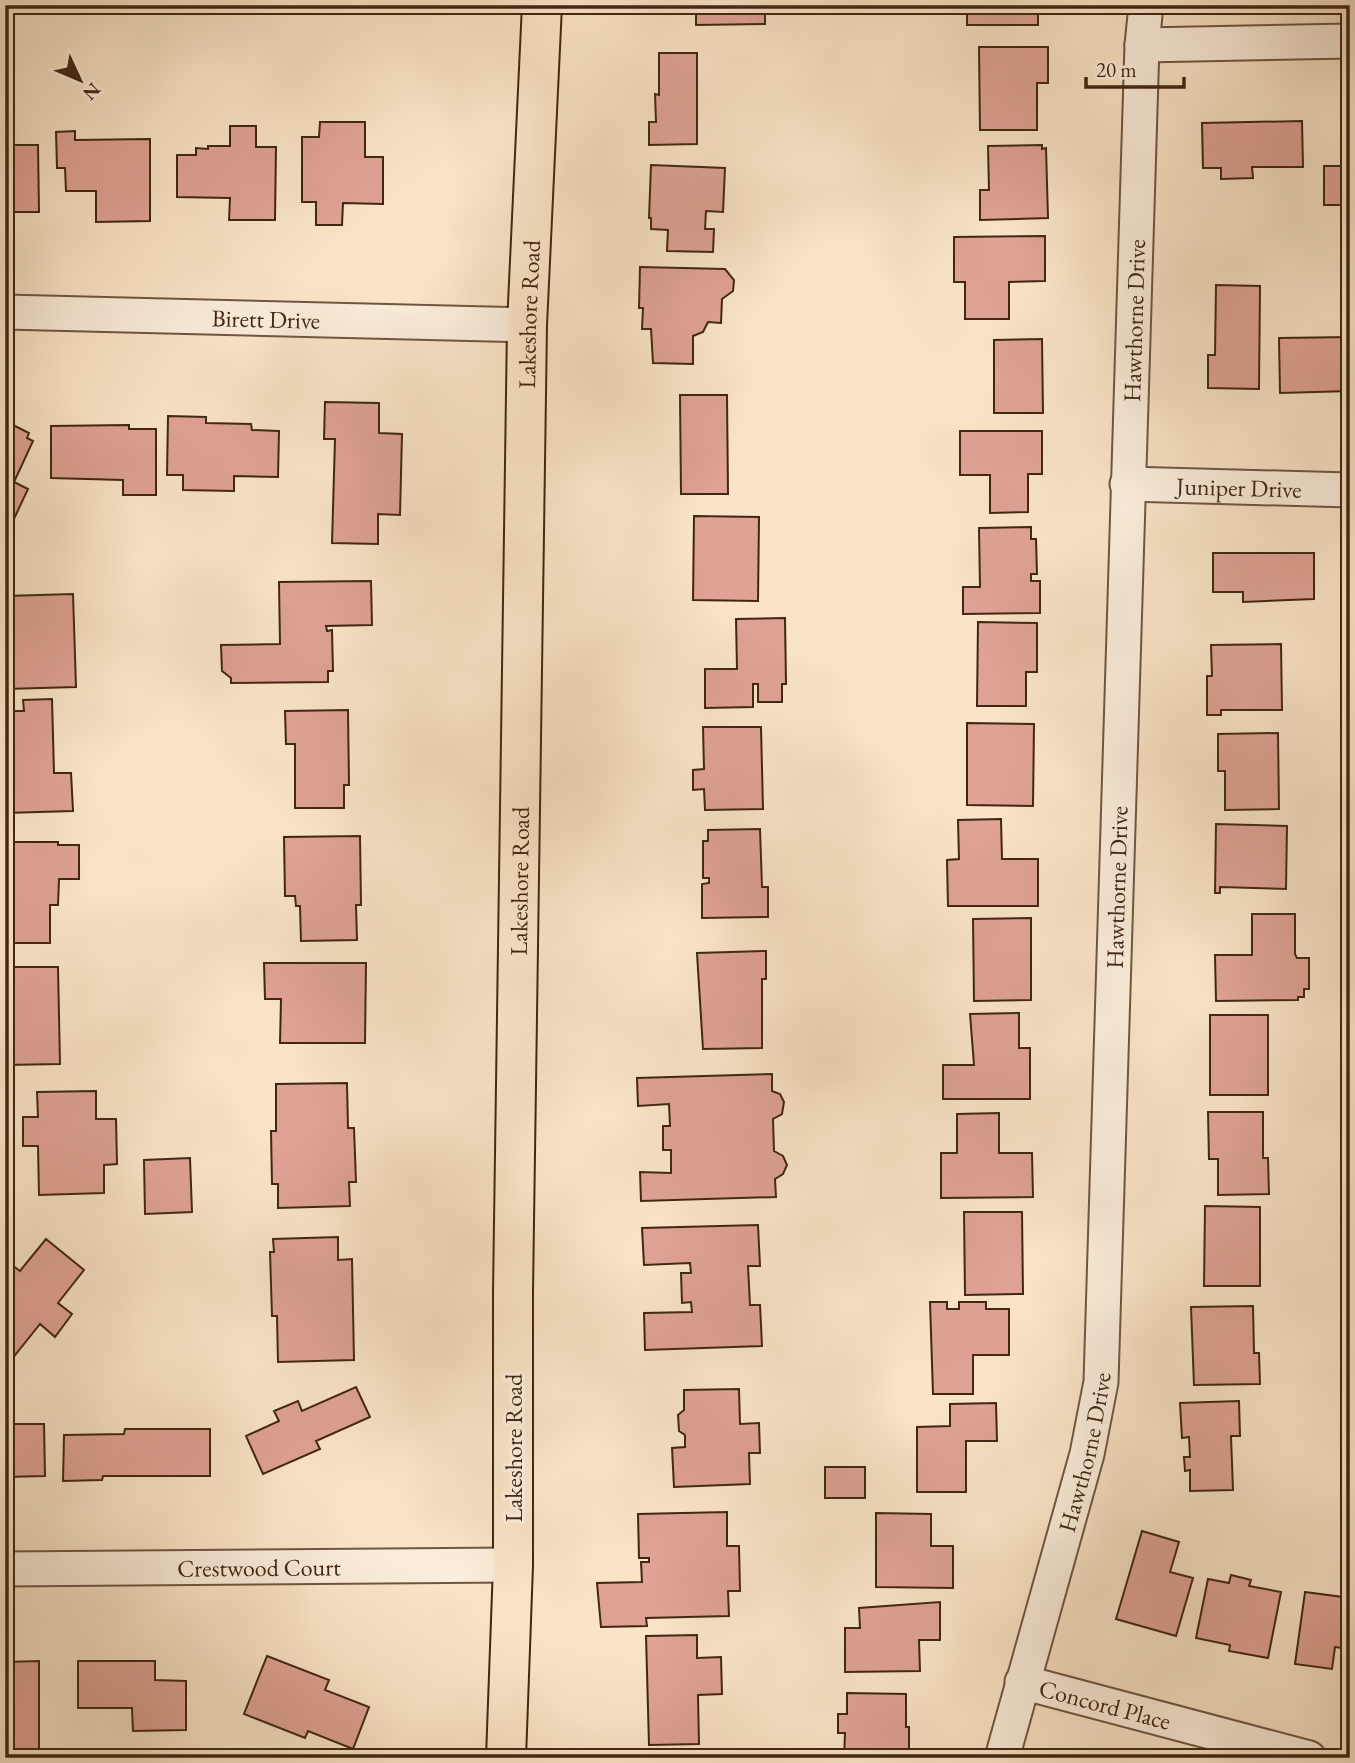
<svg xmlns="http://www.w3.org/2000/svg" width="1355" height="1763" font-family="'EB Garamond',serif">
<rect width="100%" height="100%" fill="#f9e4c7"/>
<filter id="stains"><feTurbulence type="fractalNoise" baseFrequency=".00286" numOctaves="4"/><feColorMatrix values="0 0 0 0 .2 0 0 0 0 .09 0 0 0 0 .02 0 0 0 .5 -.17"/></filter>
<radialGradient id="worn" r=".72"><stop offset=".6" stop-color="#630" stop-opacity="0"/><stop offset="1" stop-color="#630" stop-opacity=".3"/></radialGradient>
<path fill="#dfa295" stroke="#412613" stroke-width="2" d="M696 5H765V24L696 25Z
M967 5H1038V25H967Z
M979 47H1048V83H1037V130H980Z
M659 53H697V144L649 145V122H656L655 94 659 95Z
M1302 121 1303 167H1252L1253 178 1221 179V168H1203L1202 123Z
M320 122H365V157H383V204L343 203 342 225H316V202H302V137H319Z
M230 126H256V147H276L275 220H229L230 198 177 197V155H196V148L208 149V146H230Z
M75 131V140L150 139V221L96 222V191H66L65 168H57L56 132Z
M5 145H38L39 212H5Z
M1042 145V149L1046 148 1048 218 980 220V190H989L988 146Z
M651 165 725 168 723 212 706 211 705 229H714L713 252 667 251 668 230 651 229V218H649Z
M1324 166H1350V205H1324Z
M1045 236V281L1009 282V319H965V282H954V237Z
M640 267 725 269 734 280 733 291 722 299 721 323 708 322 703 332 693 336V364L653 363 651 329H642L643 308H639Z
M1216 285 1260 286 1259 389 1208 388V355H1215Z
M1350 337V391L1280 393 1279 338Z
M1042 339 1043 413H994V340Z
M680 395H727L728 494H681Z
M325 402 379 403V433L402 434 400 515 378 514V544L332 543 335 439H324Z
M168 416 206 417V423L251 424 252 430 279 431 278 477 234 476V491L183 490V475H167Z
M13 425 29 433 27 438 33 441 14 482 28 489 5 538V428L10 430Z
M129 425V429H156V495H123V480L51 478V426Z
M960 431H1042V474H1028V512L990 513V475H960Z
M694 516 759 517 758 601 693 600Z
M1031 527V539H1036L1037 574H1031V581H1040V613L963 614V587H980L979 528Z
M1213 553H1314V599L1243 602V592H1213Z
M371 581 372 625 326 626 327 631 332 630 333 671H328V682L231 683V678L222 671 221 645 280 644 279 582Z
M73 594 76 687 5 689 6 596Z
M785 618 786 684H782V702H758V684H753V707L705 708V669H737L736 619Z
M978 622 1037 623V672H1026V706H977Z
M1281 644 1282 710H1221V715H1207V676H1212L1211 645Z
M52 699 54 773H71L73 811 5 813V711H24L23 700Z
M348 710 349 785H344V808H295V744H286L285 711Z
M967 723 1034 724 1033 806 967 805Z
M703 727H761L763 809 705 810 704 789 693 790V770L704 769Z
M1278 733 1279 809 1225 810V771H1218V734Z
M1001 819 1002 859H1038V906H948L947 860 959 859 958 820Z
M1216 824 1287 826 1286 889 1220 887V893H1215Z
M760 829 762 887H768V917L702 918V884L709 883V878H703V841H708V830Z
M360 836 361 905H356L357 940 301 941 300 906H296L295 896H285L284 837Z
M5 842H58V845H79V879H59L58 905H50V943H5Z
M1252 914H1295V954L1297 958H1309V989H1304V997H1298V1000L1216 1001 1215 955H1252Z
M1031 918V1000L974 1001 973 919Z
M766 951V979H762V1048L703 1049 697 953Z
M264 963H366L365 1043H280L281 999H265Z
M5 967H58L60 1064 5 1065Z
M1019 1013V1048H1030V1099H943V1065H974L970 1014Z
M1210 1015H1268V1095H1210Z
M772 1074V1091L780 1094 784 1102 782 1114 773 1119 774 1151 783 1156 787 1165 783 1174 775 1179 776 1197 641 1201 640 1172 671 1173V1150H663V1126H670L669 1104 638 1106 637 1078Z
M347 1083 348 1128H354L356 1182H349L350 1206 278 1208V1184H272L271 1131H276V1084Z
M96 1091V1119H116L117 1164 104 1165V1193L39 1195 38 1146H23V1117H38L37 1092Z
M1208 1112H1263V1158H1268L1269 1194 1218 1195V1159H1209Z
M999 1113V1153H1032L1033 1197 941 1198V1153H957V1114Z
M190 1158 192 1212 145 1214 144 1160Z
M1205 1206 1260 1207V1286H1204Z
M964 1212H1022L1023 1294 965 1295Z
M758 1225 760 1266H748L750 1305H760L762 1346 645 1350 644 1313 692 1312 691 1302 682 1303 681 1273H691L690 1263 644 1265 642 1228Z
M338 1237V1260L352 1259 354 1360 278 1362 277 1316H272L270 1252H274L273 1239Z
M46 1239 84 1270 58 1303 72 1314 55 1337 40 1324 8 1364 5 1362V1273L12 1265 20 1271Z
M930 1302H947V1309H959V1302H986V1309H1009V1355H973V1394H933Z
M1253 1306 1254 1353H1259L1260 1384 1194 1385 1191 1307Z
M356 1387 370 1417 316 1441 320 1449 263 1474 246 1436 279 1421 274 1411 298 1401 302 1411Z
M739 1389 740 1424 759 1423 760 1453H749L750 1484 674 1487 672 1448 685 1447V1435L679 1431 678 1415 684 1410V1390Z
M1239 1401 1240 1436H1231L1233 1490 1190 1491V1470L1185 1471 1184 1457H1190L1189 1437 1182 1438 1180 1403Z
M996 1403 997 1441H966V1492H917V1427L950 1426V1404Z
M5 1424H44L45 1476 5 1477Z
M125 1429H210V1476H103L102 1480 63 1481 64 1435 124 1434Z
M825 1467H865V1498H825Z
M727 1512V1546H739L740 1591H728L729 1616 646 1618 647 1626 601 1627 597 1583 642 1582 641 1562H649V1558H639L638 1514Z
M876 1513 931 1514V1546H953V1588L876 1587Z
M1142 1531 1179 1542 1170 1572 1193 1578 1176 1636 1116 1619Z
M1231 1575 1251 1580 1249 1586 1281 1592 1268 1658 1229 1651 1230 1645 1196 1638 1208 1579 1229 1583Z
M1305 1592 1350 1598V1649L1335 1647 1332 1669 1295 1664Z
M940 1602V1640H919L920 1671 845 1672V1628H860L859 1608Z
M697 1635V1658L721 1657 722 1694 698 1695 699 1744 649 1745 646 1636Z
M267 1656 329 1680 325 1690 369 1707 353 1749 308 1731 305 1738 244 1714Z
M39 1661V1750H11V1713H5V1662Z
M78 1661H155V1680L186 1681V1730L133 1731 132 1708H78Z
M847 1693 906 1694V1727H909V1758H844L845 1733H838V1714H847Z"/>
<g fill="none" stroke-linecap="round" stroke-linejoin="round">
<g stroke="#6f5640" stroke-width="37">
<g id="street">
<path d="M1142 45 1350 41"/>
<path id="s1" d="M5 312 527 325"/>
<path id="s2" d="M1127 484 1350 490"/>
<path id="s3" d="M5 1569 513 1565"/>
<path id="s4" d="M1022 1682 1309 1758"/>
<path id="s5" d="M1002 1758 1087 1454 1101 1382 1142 45 1146 5"/>
</g>
</g>
<g stroke="#412613" stroke-width="42">
<g id="primary">
<path id="s6" d="M506 1758 513 1565V1292L527 325 542 5"/>
</g>
</g>
<use href="#street" stroke="#fbeddb" stroke-width="33"/>
<use href="#primary" stroke="#f9e4c7" stroke-width="38"/>
</g>
<g text-anchor="middle" dominant-baseline="central" stroke-width="6" stroke-linejoin="round" paint-order="stroke">
<g font-size="24" fill="#412613" stroke="#fbeddb">
<text stroke="none"><textPath href="#s6" startOffset="1444">Lakeshore Road</textPath></text>
<text stroke="none"><textPath href="#s1" startOffset="261">Birett Drive</textPath></text>
<text stroke="none"><textPath href="#s5" startOffset="1451">Hawthorne Drive</textPath></text>
<text stroke="none"><textPath href="#s2" startOffset="112">Juniper Drive</textPath></text>
<text stroke="none"><textPath href="#s6" startOffset="877">Lakeshore Road</textPath></text>
<text stroke="none"><textPath href="#s5" startOffset="884">Hawthorne Drive</textPath></text>
<text transform="translate(513 1448) rotate(-90)">Lakeshore Road</text>
<text stroke="none"><textPath href="#s5" startOffset="317">Hawthorne Drive</textPath></text>
<text stroke="none"><textPath href="#s3" startOffset="254">Crestwood Court</textPath></text>
<text stroke="none"><textPath href="#s4" startOffset="86">Concord Place</textPath></text>
</g>
</g>
<rect width="1355" height="1763" fill="none" stroke="#f9e4c7" stroke-width="28"/>
<rect x="7" y="7" width="1341" height="1749" fill="none" stroke="#412613" stroke-width="3.5"/>
<rect x="14" y="14" width="1327" height="1735" fill="none" stroke="#412613" stroke-width="2"/>
<g transform="translate(80 80) rotate(134)" stroke="#fbeddb" stroke-width="5" paint-order="stroke">
<path d="M0-5L12 26L0 18L-12 26Z" fill="#412613"/>
<text y="-10" font-size="19" font-weight="bold" text-anchor="middle" fill="#412613">N</text>
</g>
<path d="M1086 77v10h98v-10" fill="none" stroke="#412613" stroke-width="3.5"/>
<text x="1096" y="77" font-size="21" fill="#412613" stroke="#fbeddb" stroke-width="5" paint-order="stroke">20 m</text>
<rect width="100%" height="100%" filter="url(#stains)"/>
<rect width="100%" height="100%" fill="url(#worn)"/>
</svg>
